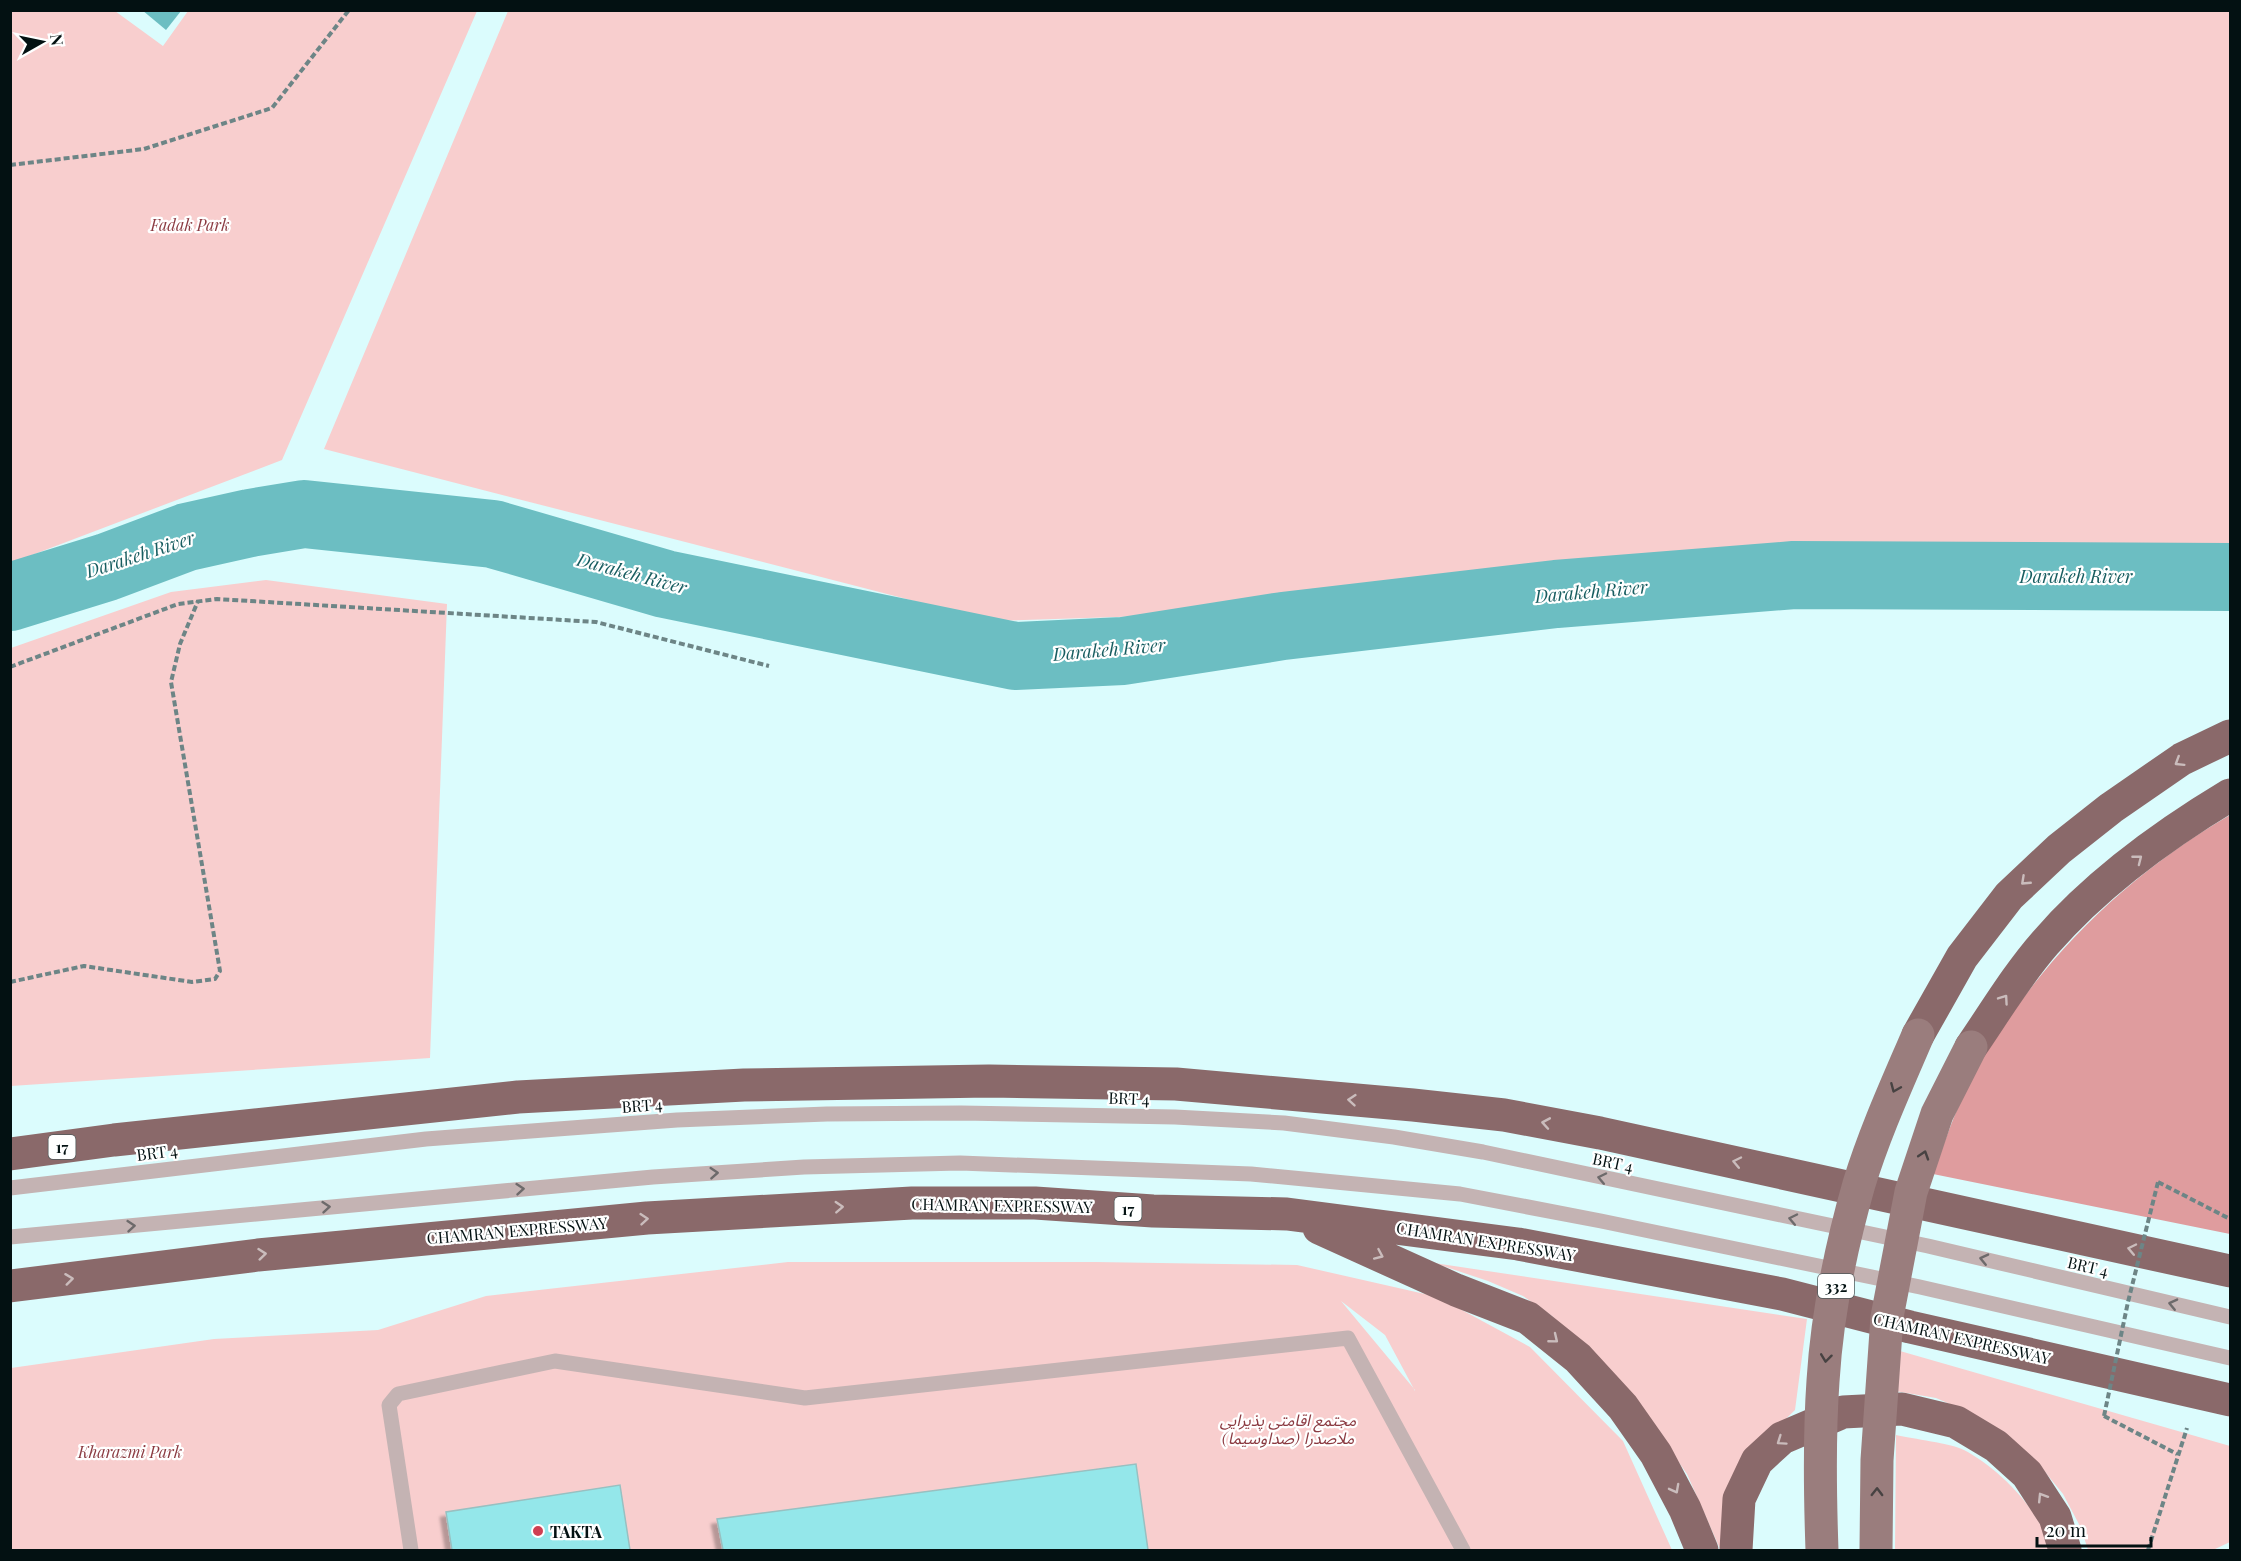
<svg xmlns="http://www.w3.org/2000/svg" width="2241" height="1561" font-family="'Playfair Display','Noto Sans Arabic',serif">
<defs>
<filter id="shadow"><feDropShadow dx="-5.5" dy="5.5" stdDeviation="1.5" flood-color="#0004"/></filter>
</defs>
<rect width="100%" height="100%" fill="#dbfcfd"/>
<path fill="#f8cece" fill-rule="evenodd" d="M11 10 115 11 163 46 188 11H477L282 460 11 563Z
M508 11H2230V594L1706 598 992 621 324 449Z
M266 580 447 604 430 1058 11 1086V648L171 592Z
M788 1262H1096L1297 1265 1438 1297 1530 1347 1623 1441 1672 1550H11V1368L214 1339 378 1330 486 1296ZM1341 1301 1385 1335 1415 1391V1390Z
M1434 1263 1807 1319 1795 1410 1763 1441 1720 1549 1687 1474 1653 1426 1552 1316 1523 1296 1488 1281Z
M1900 1351 2230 1446V1542L2213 1550H2088L2081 1528 2063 1494 2036 1461 1973 1414 1936 1398 1895 1391Z
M1896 1435C1913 1439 1950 1443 1964 1450 2000 1469 2041 1511 2051 1550H1895Z"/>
<path fill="#df9c9e" d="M2230 815V1234L1933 1174C1946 1138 1959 1099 1979 1065 2039 961 2126 875 2230 815Z"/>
<path fill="#6cbec2" d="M142 10H181V11L166 30Z"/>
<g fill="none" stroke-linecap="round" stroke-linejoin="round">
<path stroke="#6cbec2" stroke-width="68" d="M10 597 107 567 187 537 250 523 304 514 493 534 665 584 1015 656 1123 651 1283 626 1556 594 1794 575 2230 577"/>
</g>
<path fill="#94e7ea" stroke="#98c0c1" stroke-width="1.5" filter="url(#shadow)" d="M1136 1464 1148 1550H723L717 1519Z
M620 1485 630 1550H452L446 1512Z"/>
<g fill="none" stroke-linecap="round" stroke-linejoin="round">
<path stroke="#6d8586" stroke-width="4" stroke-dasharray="6 3" stroke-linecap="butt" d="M10 165 144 149 272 108 349 10
M10 667 178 604 217 599 596 622 769 666
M10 982 84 966 192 982 215 979 220 971 171 682 180 644 198 601
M2158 1182 2230 1219
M2104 1416 2177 1454
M2148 1550 2187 1428"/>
<path stroke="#c4b3b3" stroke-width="15" d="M10 1188 426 1139 677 1120 827 1114 961 1113 1175 1117 1284 1123 1394 1137 1483 1152 1928 1246 2230 1317
M10 1237 653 1177 804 1167 960 1163 1251 1174 1460 1194 1601 1221 1920 1287 2230 1358
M411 1550 389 1405 398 1394 555 1361 805 1398 1348 1338 1463 1550"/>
<path stroke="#8a696a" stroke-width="33" d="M1918 1035 1962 957 2009 896 2059 849 2111 808 2182 759 2230 736
M1971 1047C1995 1012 2017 975 2045 943 2096 884 2165 834 2230 795
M10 1154 114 1140 518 1097 744 1085 989 1081 1176 1084 1413 1105 1504 1115 1600 1133 2230 1271
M1319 1228 1456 1290 1528 1318 1578 1358 1623 1407 1656 1454 1685 1509 1702 1550
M10 1286 258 1255 647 1218 912 1203H1035L1153 1211 1287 1214 1518 1244 1782 1294 1910 1327 2230 1400
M1736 1550 1739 1499 1757 1461 1782 1438 1843 1412 1902 1409 1956 1422 1996 1446 2027 1474 2055 1517 2065 1550"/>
<path stroke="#6d8586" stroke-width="4" stroke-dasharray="6 3" stroke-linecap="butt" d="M2104 1416 2128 1302 2158 1182"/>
<path stroke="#9a7d7d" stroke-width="33" d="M1822 1550C1820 1494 1819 1438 1823 1381 1827 1315 1841 1247 1859 1184 1875 1132 1897 1084 1918 1035
M1876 1550 1877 1460 1887 1317 1911 1192 1937 1114 1971 1047"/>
</g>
<defs><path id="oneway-chevron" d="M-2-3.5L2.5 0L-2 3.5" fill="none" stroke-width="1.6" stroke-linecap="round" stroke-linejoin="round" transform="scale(1.5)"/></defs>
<g stroke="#cabcbc">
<use href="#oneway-chevron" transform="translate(2179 762) rotate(148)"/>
<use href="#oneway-chevron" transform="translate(2138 859) rotate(-38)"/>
<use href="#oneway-chevron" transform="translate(2025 881) rotate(137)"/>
<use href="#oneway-chevron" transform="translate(2004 999) rotate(-55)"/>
<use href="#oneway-chevron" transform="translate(1352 1100) rotate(-175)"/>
<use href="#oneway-chevron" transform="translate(1546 1123) rotate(-170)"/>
<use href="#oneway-chevron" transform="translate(1737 1162) rotate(-168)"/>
<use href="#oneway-chevron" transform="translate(839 1207) rotate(-3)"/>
<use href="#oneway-chevron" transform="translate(644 1219) rotate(-5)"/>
<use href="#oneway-chevron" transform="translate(2132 1249) rotate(-168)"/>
<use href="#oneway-chevron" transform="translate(262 1254) rotate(-6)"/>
<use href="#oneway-chevron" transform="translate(1379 1255) rotate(24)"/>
<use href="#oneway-chevron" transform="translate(69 1279) rotate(-7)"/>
<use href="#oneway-chevron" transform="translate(1554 1339) rotate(39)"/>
<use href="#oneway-chevron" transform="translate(1781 1441) rotate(145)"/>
<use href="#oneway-chevron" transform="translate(1675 1489) rotate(62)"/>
<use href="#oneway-chevron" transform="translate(2042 1497) rotate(-122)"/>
</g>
<g stroke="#474242">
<use href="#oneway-chevron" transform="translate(1895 1088) rotate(113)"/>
<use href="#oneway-chevron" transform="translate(1924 1155) rotate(-72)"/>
<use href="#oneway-chevron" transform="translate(1826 1358) rotate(97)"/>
<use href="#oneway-chevron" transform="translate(1877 1492) rotate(-89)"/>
</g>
<g stroke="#6d6a6b">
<use href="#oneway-chevron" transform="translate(714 1173) rotate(-4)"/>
<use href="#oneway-chevron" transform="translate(1602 1178) rotate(-168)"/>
<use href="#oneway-chevron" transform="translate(520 1189) rotate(-5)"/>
<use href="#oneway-chevron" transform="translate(326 1207) rotate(-5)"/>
<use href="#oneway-chevron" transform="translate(1793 1219) rotate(-168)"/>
<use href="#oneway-chevron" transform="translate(131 1226) rotate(-5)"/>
<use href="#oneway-chevron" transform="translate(1984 1259) rotate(-167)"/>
<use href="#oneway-chevron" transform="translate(2173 1304) rotate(-167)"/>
</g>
<circle fill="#cf3f52" stroke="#fff" stroke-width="2" cx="538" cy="1531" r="6"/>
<g text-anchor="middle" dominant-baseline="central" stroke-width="4.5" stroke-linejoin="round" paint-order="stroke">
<g fill="#fff" stroke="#4f5859" stroke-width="1.5">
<rect x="48.5" y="1135" width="27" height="24" rx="4.5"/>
<rect x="1114.5" y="1197" width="27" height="24" rx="4.5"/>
<rect x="1818" y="1274" width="36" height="24" rx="4.5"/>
</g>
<g font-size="15" font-weight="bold" fill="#031112">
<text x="62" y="1147">17</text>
<text x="1128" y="1209">17</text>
<text x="1836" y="1286">332</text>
</g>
<g font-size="16" font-style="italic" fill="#8b3a41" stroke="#fff">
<text x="190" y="224">Fadak Park</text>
<text x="1288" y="1419">مجتمع اقامتی پذیرایی<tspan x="1288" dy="18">ملاصدرا (صداوسیما)</tspan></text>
<text x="130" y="1451">Kharazmi Park</text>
</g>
<g font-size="16" fill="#031112" stroke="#fff">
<text transform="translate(1129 1098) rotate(2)">BRT 4</text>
<text transform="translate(642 1105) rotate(-4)">BRT 4</text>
<text transform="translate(157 1152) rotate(-7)">BRT 4</text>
<text transform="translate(1613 1162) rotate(12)">BRT 4</text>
<text transform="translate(1002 1205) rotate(1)">CHAMRAN EXPRESSWAY</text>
<text transform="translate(517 1230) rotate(-5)">CHAMRAN EXPRESSWAY</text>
<text transform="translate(1486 1241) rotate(9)">CHAMRAN EXPRESSWAY</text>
<text transform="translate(2088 1266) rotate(13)">BRT 4</text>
<text transform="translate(1962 1338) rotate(13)">CHAMRAN EXPRESSWAY</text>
</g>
<g font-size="16" font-weight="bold" fill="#031112" stroke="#fff" text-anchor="start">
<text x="550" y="1531">TAKTA</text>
</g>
<g font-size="18" font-style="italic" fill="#175d60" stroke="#fff">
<text transform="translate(140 554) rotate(-18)">Darakeh River</text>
<text transform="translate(632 573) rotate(15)">Darakeh River</text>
<text x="2076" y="576">Darakeh River</text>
<text transform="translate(1591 591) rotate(-5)">Darakeh River</text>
<text transform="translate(1109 649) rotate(-5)">Darakeh River</text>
</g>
</g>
<rect width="2241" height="1561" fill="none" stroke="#031112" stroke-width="24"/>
<g transform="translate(42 42) rotate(81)" stroke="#ffffff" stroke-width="4.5" paint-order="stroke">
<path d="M0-4.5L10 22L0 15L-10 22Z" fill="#031112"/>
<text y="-9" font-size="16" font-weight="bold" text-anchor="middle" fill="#031112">N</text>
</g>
<path d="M2037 1537v9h114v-9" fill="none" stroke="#031112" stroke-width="3"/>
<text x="2046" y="1537" font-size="18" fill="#031112" stroke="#ffffff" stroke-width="4.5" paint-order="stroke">20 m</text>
</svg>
